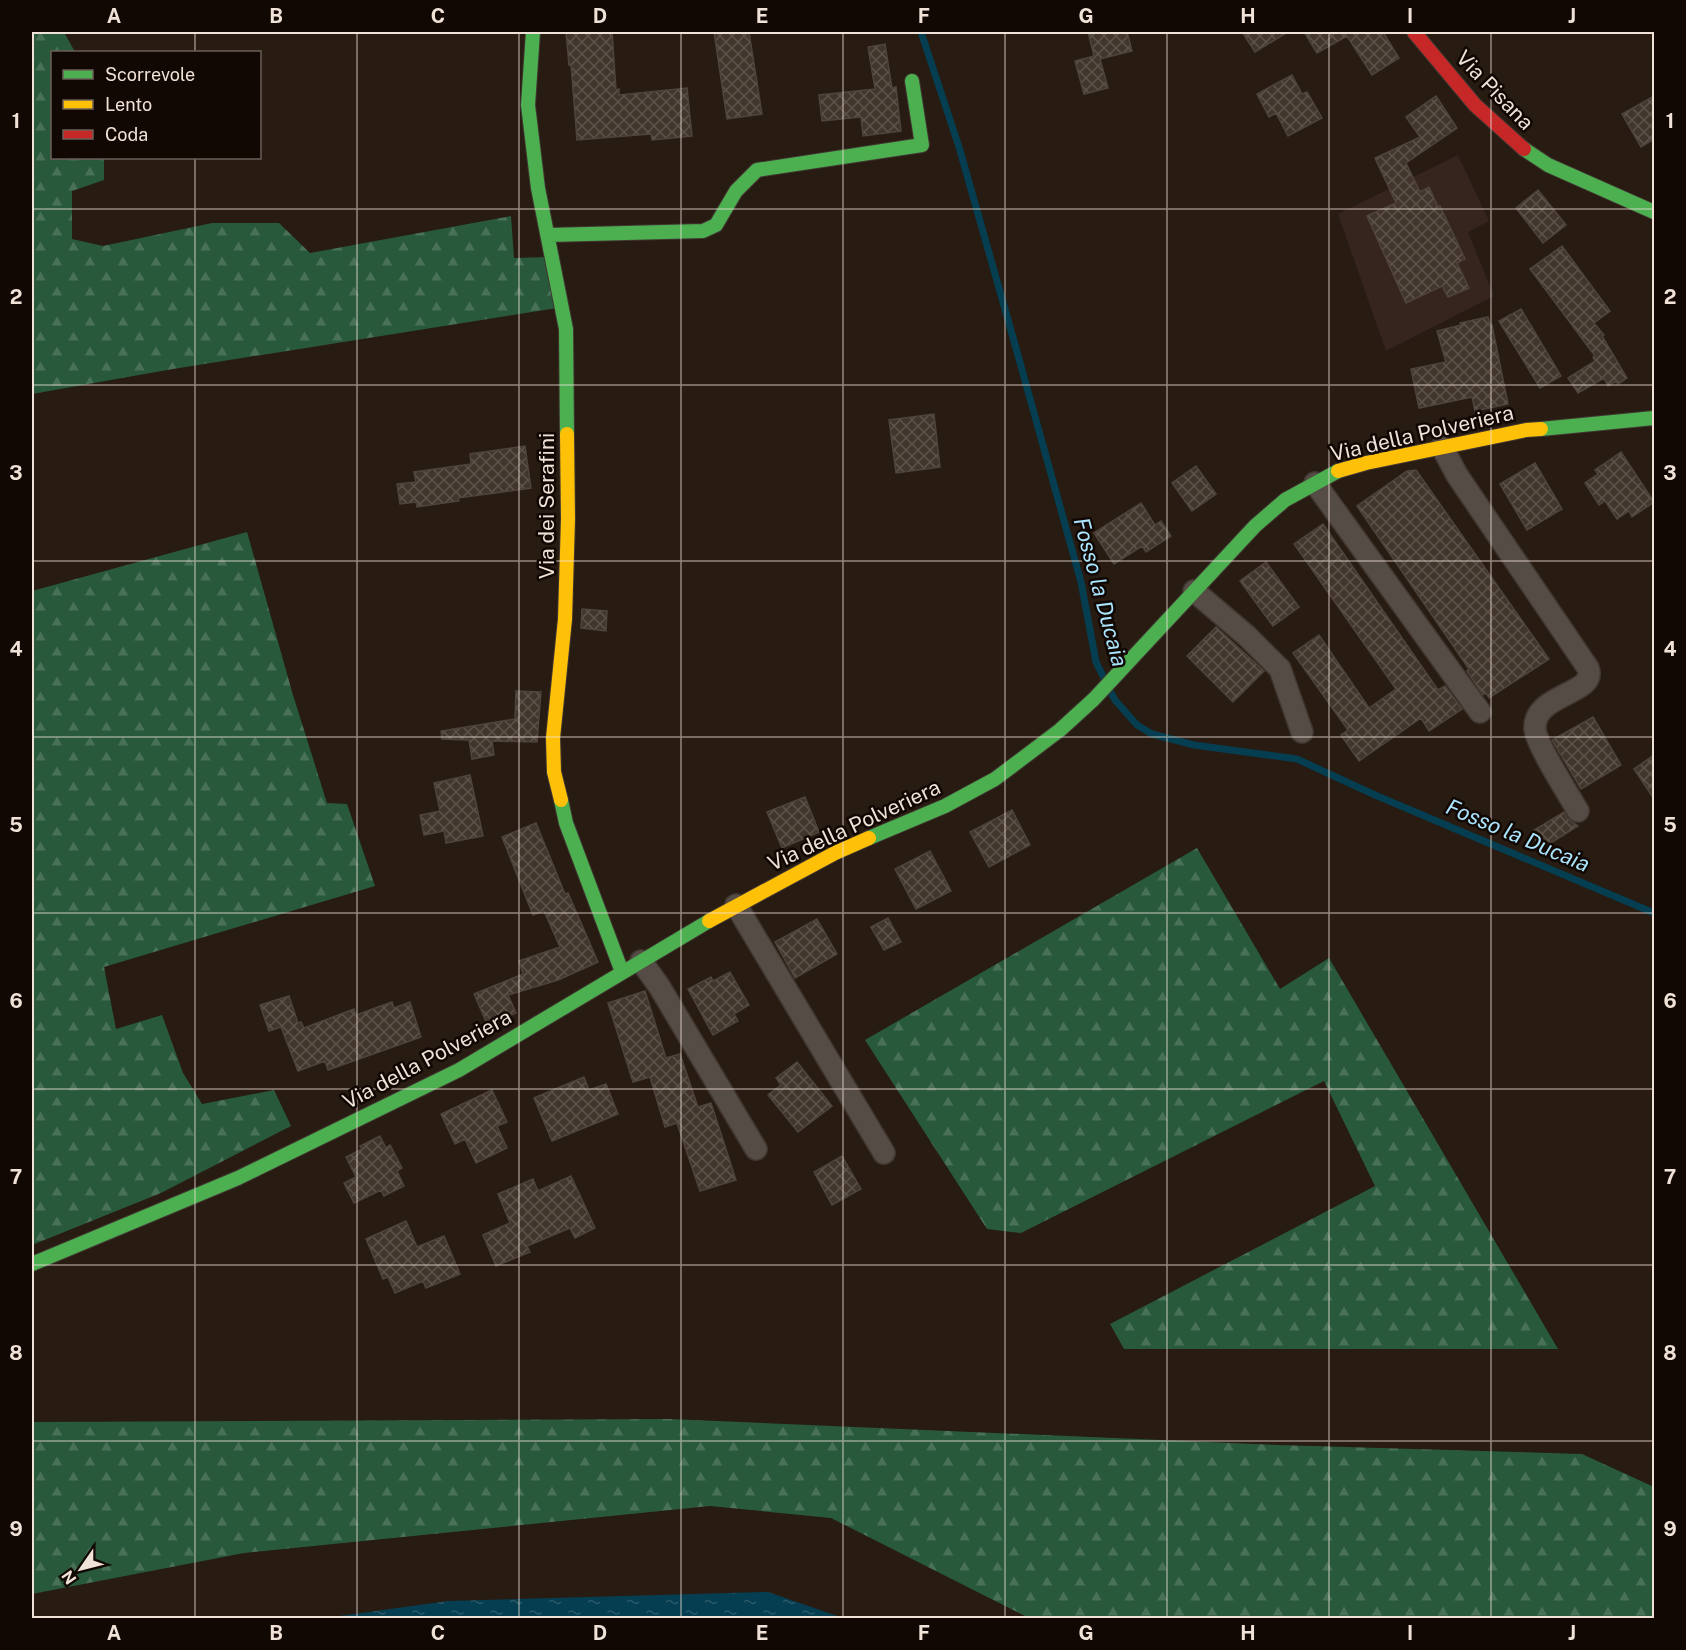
<svg xmlns="http://www.w3.org/2000/svg" width="1686" height="1650" font-family="'Public Sans',sans-serif">
<defs>
<pattern id="forest-firs" width="22" height="20" patternUnits="userSpaceOnUse" patternTransform="scale(1.5)"><rect width="22" height="20" fill="#28593b"/><path d="M5 1l3.5 6h-7zM16 11l3.5 6h-7z" fill="#487157"/></pattern>
<pattern id="water-ripples" width="26" height="14" patternUnits="userSpaceOnUse" patternTransform="scale(1.5)"><rect width="26" height="14" fill="#053e50"/><path d="M2 4q2-2 4 0t4 0M15 11q2-2 4 0t4 0" fill="none" stroke="#2a5a68"/></pattern>
<pattern id="building-cross-hatch" width="8" height="8" patternUnits="userSpaceOnUse" patternTransform="scale(1.5)"><rect width="8" height="8" fill="#42362c"/><path d="M0 0l8 8M0 8l8-8" fill="none" stroke="#5e534a"/></pattern>
</defs>
<rect width="100%" height="100%" fill="#271b12"/>
<path fill="#36251f" d="M1458 155 1489 221 1468 232 1494 296 1386 351 1338 214Z"/>
<path fill="url(#forest-firs)" d="M32 32H64L75 52H52V158H104V180L72 191V239L103 246 212 223H279L310 253 511 216 514 258 548 257 557 308 173 369 32 394Z
M247 532 293 695 327 803 347 804 375 886 104 967 116 1029 162 1015 183 1073 202 1104 274 1090 291 1126 161 1193 32 1245V591Z
M1197 848 1280 989 1329 958 1558 1349H1124L1110 1324 1375 1186 1324 1081 1021 1233 987 1229 865 1040Z
M669 1419 1278 1445 1582 1454 1654 1487V1618H1029L831 1518 710 1506 244 1553 32 1594V1422Z"/>
<path fill="url(#water-ripples)" d="M768 1592 843 1618H325L448 1601Z"/>
<g fill="none" stroke-linecap="round" stroke-linejoin="round">
<path stroke="#053e50" stroke-width="7" d="M921 32 959 147 1014 341 1081 582 1096 662 1104 678
M1110 691 1115 700 1137 725 1152 734 1194 745 1297 759 1375 795 1654 913"/>
</g>
<path fill="url(#building-cross-hatch)" stroke="#4e443c" stroke-width="1.5" d="M566 32H612L616 90 619 89V95L687 88 692 136 652 140 651 134 577 140 571 64 569 65Z
M714 32H749L762 114 727 119Z
M1088 32H1127L1132 51 1100 59 1108 88 1084 94 1075 61 1094 56Z
M1242 32H1288L1255 52Z
M1304 32H1383L1399 58 1372 75 1347 36 1317 53Z
M885 44 892 88 896 87 901 131 863 136 861 117 822 121 819 95 875 89 868 47Z
M1292 75 1302 94 1307 92 1322 118 1288 136 1276 113 1269 117 1257 94Z
M1436 96 1457 128 1406 163 1420 192 1429 187 1438 207 1440 206 1465 259 1457 263 1469 288 1448 297 1442 286 1406 303 1367 216 1396 203 1375 158 1420 137 1406 117Z
M1654 96V139L1641 147 1622 114Z
M1538 190 1566 225 1543 243 1516 208Z
M1562 246 1610 311 1594 323 1604 335 1602 336 1627 378 1618 384 1616 381 1608 386 1604 378 1578 393 1568 378 1595 361 1593 357 1595 356 1530 269Z
M1521 309 1561 376 1540 388 1499 321Z
M1488 317 1490 326 1492 325 1508 404 1475 411 1472 397 1419 408 1411 369 1446 362 1437 331 1461 325 1460 323Z
M934 414 940 467 896 473 889 420Z
M525 446 531 488 458 498 459 501 417 507 416 502 400 504 397 484 416 482 414 472 471 464 470 454Z
M1621 452 1654 502 1632 517 1629 511 1617 519 1605 501 1599 505 1585 483 1598 474 1595 470Z
M1535 463 1562 509 1527 530 1500 484Z
M1196 466 1216 494 1192 511 1172 483Z
M1416 470 1549 659 1489 698 1486 693 1483 695 1467 671 1469 669 1357 506 1407 471Z
M1141 503 1155 525 1161 521 1171 536 1146 552 1142 546 1114 564 1094 533Z
M1323 524 1438 690 1445 686 1462 709 1429 731 1421 718 1359 761 1341 735 1348 730 1293 653 1319 635 1369 708 1396 689 1294 544Z
M1266 562 1299 607 1273 626 1240 581Z
M582 609 607 611 606 631 581 628Z
M1216 627 1264 671 1233 702 1187 656Z
M516 691 541 692 537 742 492 741 494 755 472 759 469 740 442 739 441 731 515 719Z
M1593 717 1621 765 1581 789 1552 740Z
M1654 755V799L1634 769Z
M470 775 483 836 446 843 444 831 424 835 420 815 440 811 434 783Z
M805 797 819 832 782 848 767 812Z
M1012 810 1030 845 989 867 970 832Z
M1564 812 1567 818 1578 826 1541 849 1531 832Z
M536 823 565 894 568 893 598 962 558 980 508 995 516 1013 488 1026 474 994 523 974 519 961 560 947 544 911 533 915 502 837Z
M930 851 951 891 916 909 895 869Z
M888 918 901 942 884 950 871 927Z
M817 919 837 954 795 978 775 942Z
M730 972 749 1005 734 1014 738 1021 713 1035 688 989 711 977 713 981Z
M645 991 666 1058 680 1054 698 1107 711 1103 736 1180 700 1191 677 1123 665 1127 650 1077 633 1082 608 1003Z
M289 996 298 1023 301 1022 304 1028 354 1009 356 1015 392 1002 394 1008 410 1002 421 1037 328 1070 325 1061 298 1071 281 1027 269 1031 260 1005Z
M797 1062 832 1106 798 1132 768 1095 781 1085 776 1078Z
M584 1077 589 1090 606 1084 618 1114 552 1141 534 1098Z
M492 1090 507 1122 497 1126 507 1148 476 1163 465 1139 455 1144 441 1114Z
M380 1136 386 1148 390 1145 402 1168 397 1171 404 1186 384 1196 381 1190 354 1203 344 1183 356 1177 346 1157 362 1149 360 1146Z
M842 1156 861 1189 832 1205 814 1172Z
M571 1176 595 1228 575 1238 570 1228 527 1246 530 1252 496 1266 483 1235 510 1223 498 1194 533 1179 538 1191Z
M406 1221 417 1247 444 1236 460 1274 426 1288 423 1281 395 1293 388 1277 383 1279 366 1239Z"/>
<g fill="none" stroke-linecap="round" stroke-linejoin="round">
<g stroke="#413731" stroke-width="24">
<path id="street" d="M1442 447 1457 475 1588 668C1598 695 1533 693 1535 729 1536 744 1569 795 1578 811
M1315 483 1480 712
M1194 591 1247 636 1280 669 1302 732
M736 905 884 1153
M641 961 659 986 756 1149"/>
</g>
<g stroke="#413731" stroke-width="16">
<path id="fast" d="M533 32 528 105 538 188 566 329 567 434
M1524 149 1548 165 1654 212
M549 235 703 231 716 225 736 191 757 170 922 145 912 81
M1541 429 1654 418
M561 800 566 823 622 972
M869 838 945 806 995 779 1060 730 1094 699 1255 526 1285 500 1338 471
M32 1264 238 1178 459 1070 709 921"/>
</g>
<g stroke="#413731" stroke-width="16">
<path id="slow" d="M1338 471 1366 463 1526 430 1541 429
M561 800 554 772 553 738 565 619 568 519 567 434
M709 921 835 853 869 838"/>
</g>
<g stroke="#413731" stroke-width="16">
<path id="jam" d="M1414 32 1475 105 1524 149"/>
</g>
<use href="#street" stroke="#564c46" stroke-width="21"/>
<use href="#fast" stroke="#4caf50" stroke-width="14"/>
<use href="#slow" stroke="#ffc107" stroke-width="14"/>
<use href="#jam" stroke="#c62828" stroke-width="14"/>
</g>
<path fill="none" stroke="#f1e2d8" stroke-width="1.5" stroke-opacity="0.55" d="M195 32V52M357 32V1618M519 32V1618M681 32V1618M843 32V1618M1005 32V1618M1167 32V1618M1329 32V1618M1491 32V1618M195 158V1618M32 209H1654M32 385H1654M32 561H1654M32 737H1654M32 913H1654M32 1089H1654M32 1265H1654M32 1441H1654"/>
<g text-anchor="middle" dominant-baseline="central" stroke-width="5" stroke-linejoin="round" paint-order="stroke">
<g font-size="21" fill="#f1e2d8" stroke="#110703">
<text transform="translate(1495 90) rotate(46)">Via Pisana</text>
<text transform="translate(1422 433) rotate(-13)">Via della Polveriera</text>
<text transform="translate(546 506) rotate(-90)">Via dei Serafini</text>
<text transform="translate(854 825) rotate(-25)">Via della Polveriera</text>
<text transform="translate(427 1059) rotate(-28)">Via della Polveriera</text>
</g>
<g font-size="22" font-style="italic" fill="#aae4fd" stroke="#110703">
<text transform="translate(1101 592) rotate(75)">Fosso la Ducaia</text>
<text transform="translate(1518 835) rotate(23)">Fosso la Ducaia</text>
</g>
</g>
<rect width="1686" height="1650" fill="none" stroke="#110703" stroke-width="66"/>
<rect x="51" y="51" width="210" height="108" fill="#110703" stroke="#6b5f58" stroke-width="1.5"/>
<rect x="63" y="70" width="30" height="9" fill="#4caf50" stroke="#6b5f58" stroke-width="1.5"/>
<text x="105" y="81" font-size="18" fill="#f1e2d8">Scorrevole</text>
<rect x="63" y="100" width="30" height="9" fill="#ffc107" stroke="#6b5f58" stroke-width="1.5"/>
<text x="105" y="111" font-size="18" fill="#f1e2d8">Lento</text>
<rect x="63" y="130" width="30" height="9" fill="#c62828" stroke="#6b5f58" stroke-width="1.5"/>
<text x="105" y="141" font-size="18" fill="#f1e2d8">Coda</text>
<g transform="translate(81 1569) rotate(235)" stroke="#110703" stroke-width="4.5" paint-order="stroke">
<path d="M0-4.5L10 22L0 15L-10 22Z" fill="#f1e2d8"/>
<text y="-9" font-size="16" font-weight="bold" text-anchor="middle" fill="#f1e2d8">N</text>
</g>
<rect x="33" y="33" width="1620" height="1584" fill="none" stroke="#f1e2d8" stroke-width="2"/>
<g font-size="20" text-anchor="middle" font-weight="bold" fill="#f1e2d8">
<text x="114" y="23">A</text>
<text x="276" y="23">B</text>
<text x="438" y="23">C</text>
<text x="600" y="23">D</text>
<text x="762" y="23">E</text>
<text x="924" y="23">F</text>
<text x="1086" y="23">G</text>
<text x="1248" y="23">H</text>
<text x="1410" y="23">I</text>
<text x="1572" y="23">J</text>
<text x="16" y="128">1</text>
<text x="1670" y="128">1</text>
<text x="16" y="304">2</text>
<text x="1670" y="304">2</text>
<text x="16" y="480">3</text>
<text x="1670" y="480">3</text>
<text x="16" y="656">4</text>
<text x="1670" y="656">4</text>
<text x="16" y="832">5</text>
<text x="1670" y="832">5</text>
<text x="16" y="1008">6</text>
<text x="1670" y="1008">6</text>
<text x="16" y="1184">7</text>
<text x="1670" y="1184">7</text>
<text x="16" y="1360">8</text>
<text x="1670" y="1360">8</text>
<text x="16" y="1536">9</text>
<text x="1670" y="1536">9</text>
<text x="114" y="1640">A</text>
<text x="276" y="1640">B</text>
<text x="438" y="1640">C</text>
<text x="600" y="1640">D</text>
<text x="762" y="1640">E</text>
<text x="924" y="1640">F</text>
<text x="1086" y="1640">G</text>
<text x="1248" y="1640">H</text>
<text x="1410" y="1640">I</text>
<text x="1572" y="1640">J</text>
</g>
</svg>
